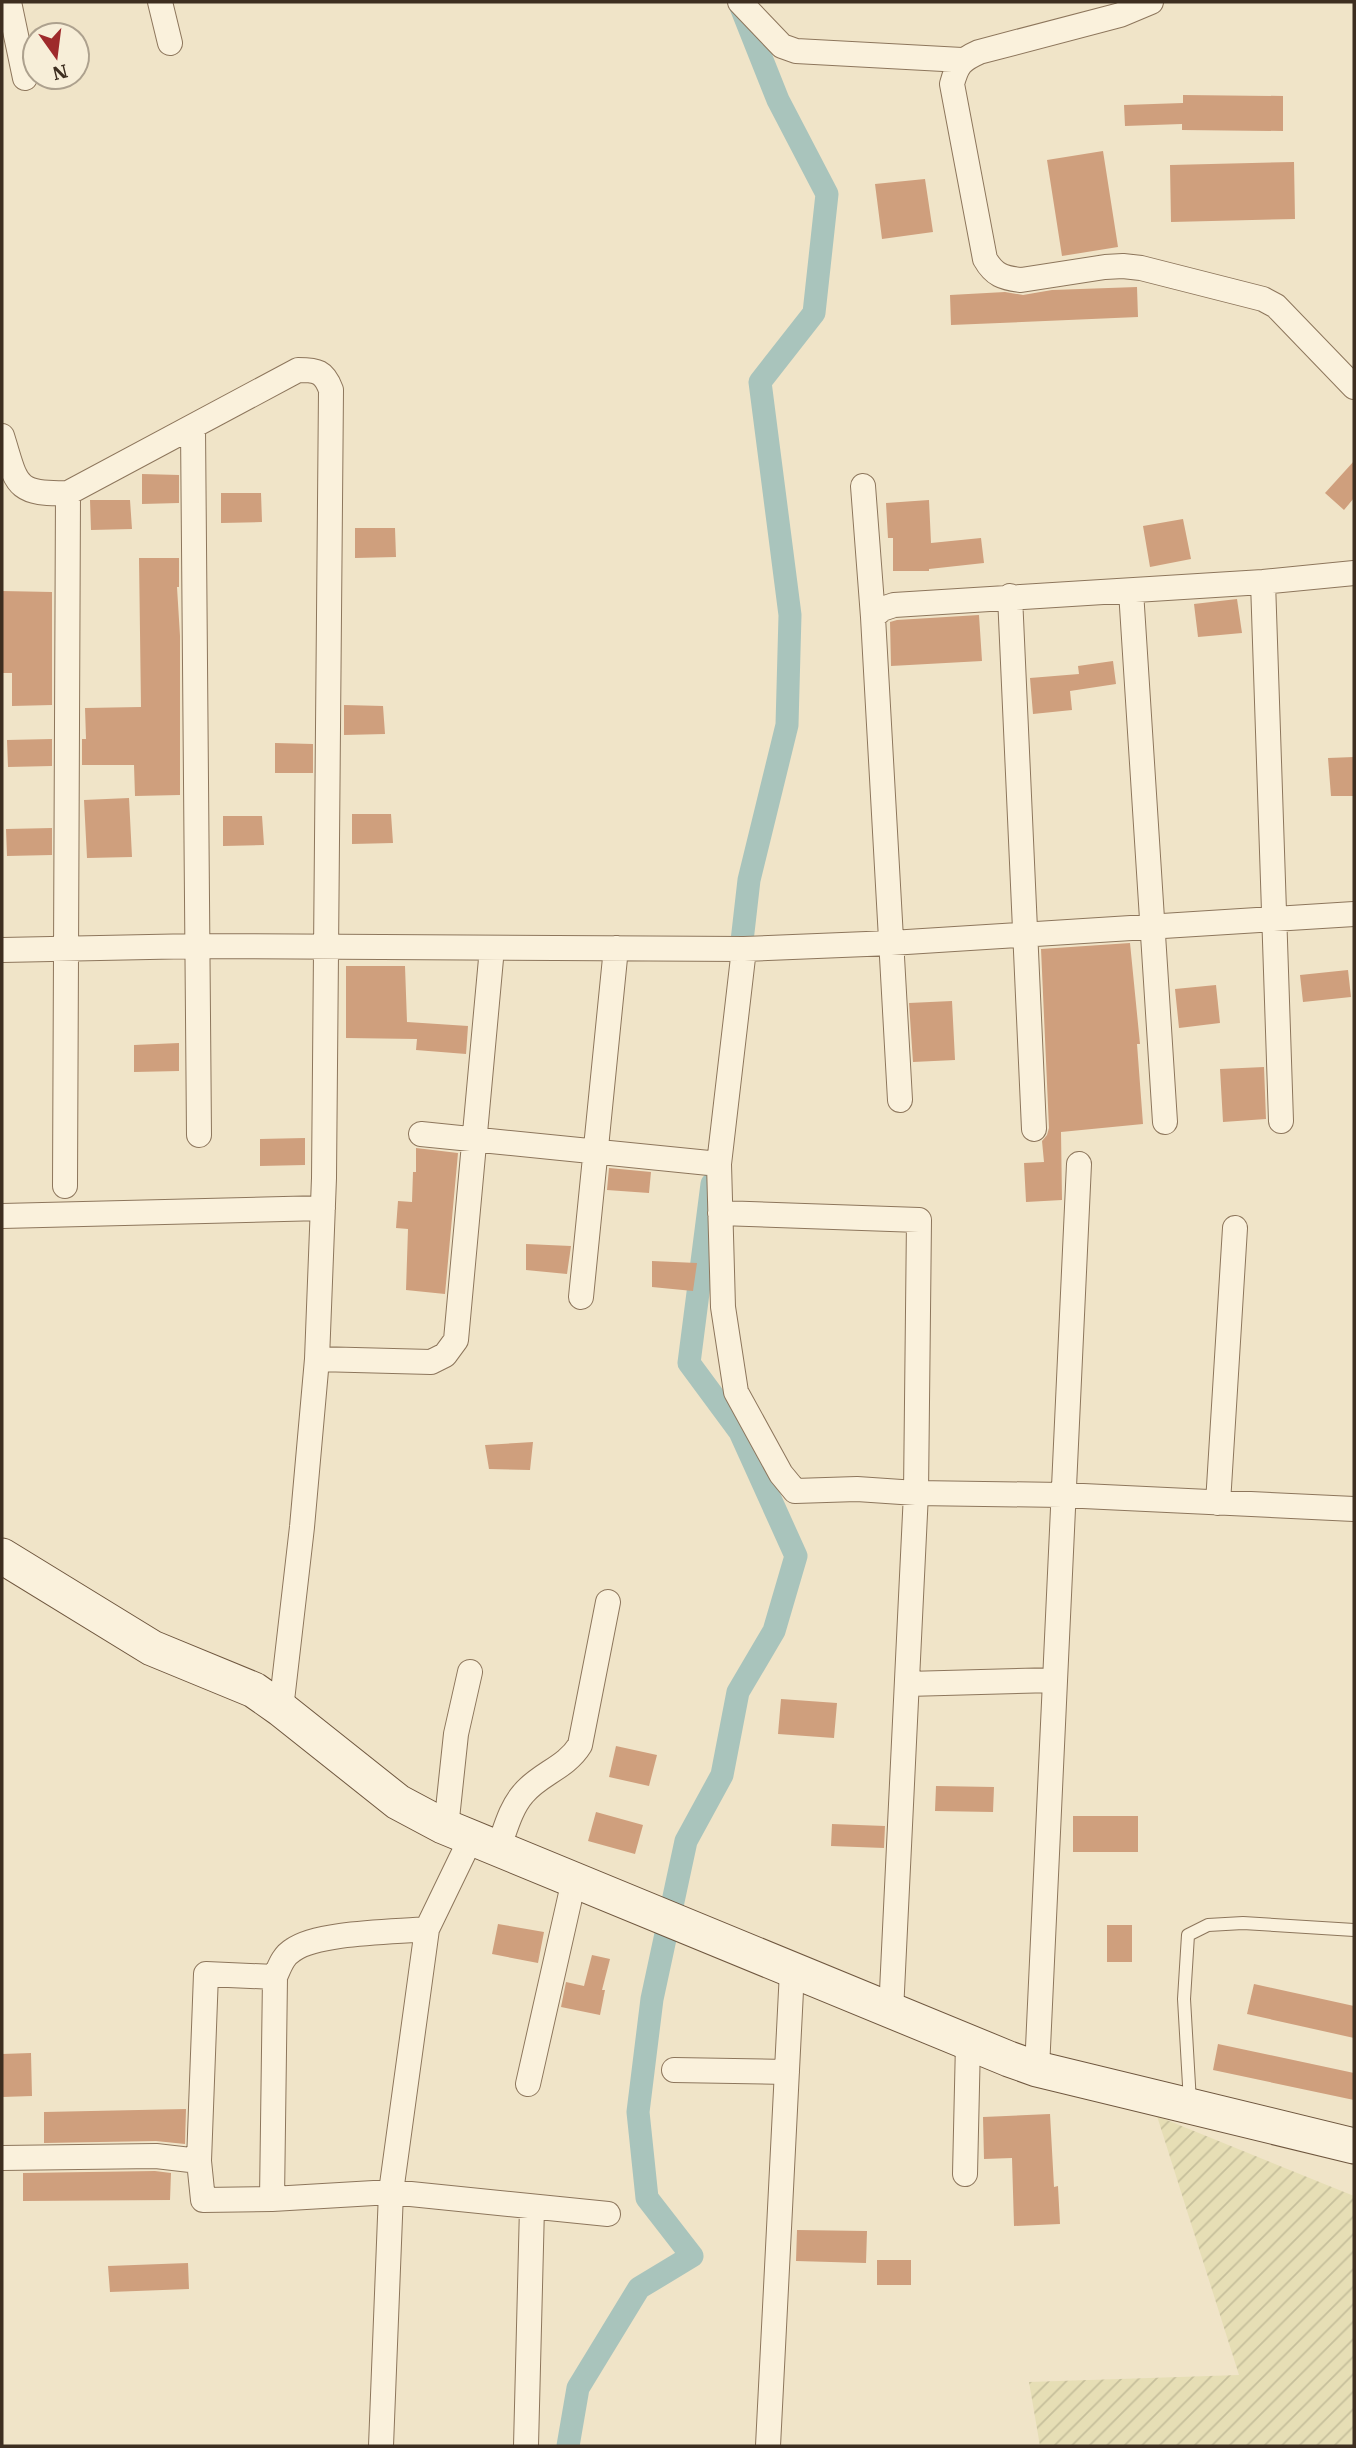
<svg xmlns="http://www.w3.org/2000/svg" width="1356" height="2448" font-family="'IBM Plex Serif',serif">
<defs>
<pattern id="farmland-furrows" width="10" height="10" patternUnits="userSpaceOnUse" patternTransform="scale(1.75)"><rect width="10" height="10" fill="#e6deb5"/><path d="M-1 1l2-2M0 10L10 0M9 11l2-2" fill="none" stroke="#c6bf9b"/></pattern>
</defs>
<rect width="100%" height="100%" fill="#f0e4c8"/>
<path fill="url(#farmland-furrows)" d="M1157 2116 1354 2196V2446H1040L1029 2382 1239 2375Z"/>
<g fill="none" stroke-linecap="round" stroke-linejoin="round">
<path stroke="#a9c4bc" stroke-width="23" d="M739 2 778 100 827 194 814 313 760 382 790 615 787 725 749 880 742 941
M568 2446 578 2388 639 2288 692 2256 647 2198 638 2112 652 1999 686 1841 722 1775 738 1692 774 1631 796 1556 740 1432 689 1363 712 1184"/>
</g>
<path fill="#cf9f7d" d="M1183 95 1283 96V131L1182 130V124L1125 126 1124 105 1183 103Z
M1103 151 1118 247 1062 256 1047 160Z
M1294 162 1295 219 1171 222 1170 165Z
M925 179 933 232 882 239 875 184Z
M1137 287 1138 317 951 325 950 295 1005 292 1023 295 1052 290Z
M1354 461V498L1344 510 1325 493Z
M142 474 179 475V503L142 504Z
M221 493H261L262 522 221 523Z
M90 500H130L132 529 91 530Z
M929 500 931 543 981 538 984 563 929 569V571H893V538H888L886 503Z
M1183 519 1191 559 1150 567 1143 526Z
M355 528H395L396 557 355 558Z
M139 558H179V587H177L180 636V795L135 796 134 765H82V739H86L85 708 141 707Z
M2 591 52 592V705L12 706V673H2Z
M1237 599 1242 633 1198 637 1194 604Z
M979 615 982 661 891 666 890 622 897 620Z
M1113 661 1116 684 1070 691 1072 710 1033 714 1030 678 1079 674 1078 666Z
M344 705 383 706 385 734 344 735Z
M52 739V766L8 767 7 740Z
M275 743 313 744V773H275Z
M1354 757V796H1331L1328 758Z
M129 798 132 857 87 858 84 800Z
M352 814H391L393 843 352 844Z
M223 816H262L264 845 223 846Z
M52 828V855L7 856 6 829Z
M1130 943 1140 1044H1137L1143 1124 1061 1132 1062 1200 1026 1202 1024 1163 1044 1162 1042 1141 1047 1135 1049 1128 1041 949Z
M346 966H405L407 1022 468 1026 466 1054 416 1050 417 1039 346 1038Z
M1348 970 1351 997 1303 1002 1300 975Z
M1216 985 1220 1023 1179 1028 1175 989Z
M952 1001 955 1060 913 1062 909 1003Z
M179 1043V1071L134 1072V1045Z
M1264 1067 1266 1119 1223 1122 1220 1069Z
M305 1138V1165L260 1166V1139Z
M416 1148 458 1153 445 1294 406 1290 408 1229 396 1228 398 1201 412 1202 413 1172H416Z
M609 1168 651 1172 649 1193 607 1190Z
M526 1244 571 1246 567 1274 526 1270Z
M652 1261 697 1263 693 1291 652 1287Z
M533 1442 530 1470 489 1469 485 1445Z
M781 1699 837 1703 834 1738 778 1734Z
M616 1746 657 1755 649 1786 609 1777Z
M936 1786 994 1787 993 1812 935 1811Z
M596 1812 643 1825 635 1854 588 1841Z
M1073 1816H1138V1852H1073Z
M832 1824 885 1826 884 1848 831 1846Z
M498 1924 544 1932 538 1963 492 1954Z
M1107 1925H1132V1962H1107Z
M592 1955 610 1959 602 1990H605L600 2015 561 2007 566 1982 584 1986Z
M1254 1984 1354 2006V2038L1247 2014Z
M1218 2044 1354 2073V2100L1213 2070Z
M31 2053 32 2096 2 2097V2054Z
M186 2109 185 2144 156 2141 44 2143V2112Z
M1050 2114 1054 2187 1058 2186 1060 2224 1014 2226 1012 2158 984 2159 983 2117Z
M155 2171 171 2173 170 2200 23 2201V2173Z
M797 2230 867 2231 866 2263 796 2261Z
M877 2260H911V2285H877Z
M188 2263 189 2289 110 2292 108 2266Z"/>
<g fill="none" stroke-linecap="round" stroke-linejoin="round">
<g stroke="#8d765c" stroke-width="14">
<path id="lane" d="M1190 2102 1184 1999 1188 1935 1208 1925 1243 1923 1354 1930"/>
</g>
<g stroke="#8d765c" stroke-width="26">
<path id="street" d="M9 2 25 78
M160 2 170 43
M740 2 782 46 796 51 962 60
M1151 2 1120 15 979 52C961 60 957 65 952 84L985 259C994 275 1003 278 1021 280L1105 267 1123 266 1141 268 1263 299 1276 306 1354 387
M193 428 199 1135
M2 436C17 483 13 495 68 493L298 370C317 370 324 371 331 390L324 1178 317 1359 302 1527 281 1709
M863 486 873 617
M1263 582 1281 1121
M1131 591 1165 1122
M1010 596 1034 1129
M744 949 719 1164 723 1307 736 1392 781 1474 795 1491 857 1489 916 1493 1062 1495 1354 1509
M2 950 198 946 744 949 891 943 1354 914
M900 1100 873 617 882 609 894 605 1263 582 1354 573
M421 1134 719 1164
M65 1186 68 493
M720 1213 919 1220 916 1493 891 2012
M2 1216 323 1208
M581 1297 616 948
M317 1359 431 1362 445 1355 456 1340 492 948
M1218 1503 1235 1228
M907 1684 1054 1680
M446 1828 456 1734 470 1672
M498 1849C505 1831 510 1809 523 1794 539 1774 566 1768 580 1745L608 1602
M1037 2069 1079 1164
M674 2070 787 2072
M528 2084 574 1880
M2 2158 156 2156 199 2161 203 2200 272 2199 391 2192 608 2214
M199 2161 206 1974 275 1977
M965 2174 968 2043
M272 2199 275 1977C280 1966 283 1956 293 1950 317 1932 394 1932 427 1929
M381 2446 391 2192 427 1929 471 1838
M526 2446 532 2207
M768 2446 792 1971"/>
</g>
<g stroke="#6f573f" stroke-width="37">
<path id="secondary" d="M2 1556 152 1648 254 1690 281 1709 398 1802 443 1826 1009 2059 1037 2069 1354 2146"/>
</g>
<use href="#lane" stroke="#faf1dc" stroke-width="12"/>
<use href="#street" stroke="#faf1dc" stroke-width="24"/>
<use href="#secondary" stroke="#faf1dc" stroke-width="35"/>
</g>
<rect width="1356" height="2448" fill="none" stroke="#3d2e20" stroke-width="7"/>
<g transform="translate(56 56) rotate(166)"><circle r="33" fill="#f7eed8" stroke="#ada18e" stroke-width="2"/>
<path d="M0-5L12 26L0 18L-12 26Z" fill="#9e2a2b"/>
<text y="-10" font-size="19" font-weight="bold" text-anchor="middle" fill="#3d2e20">N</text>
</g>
</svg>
